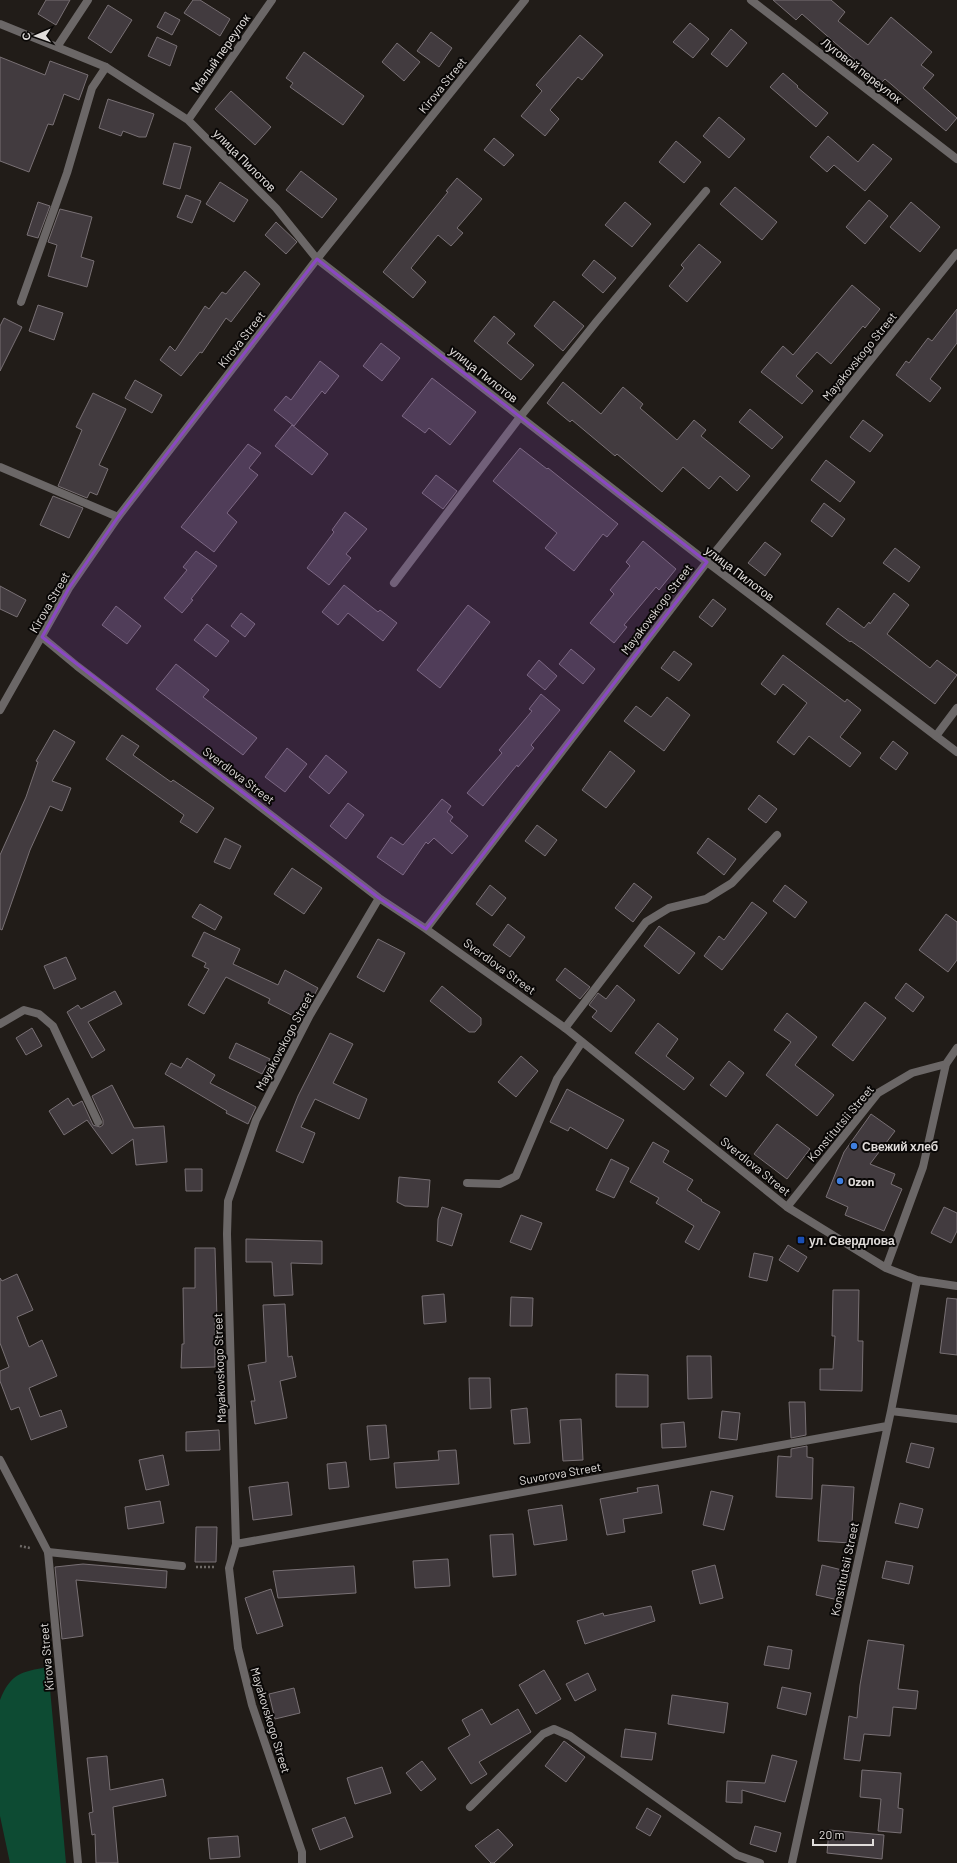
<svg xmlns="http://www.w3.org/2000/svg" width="957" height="1863" font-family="Barlow,sans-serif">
<rect width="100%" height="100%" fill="#211c18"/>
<path fill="#0d4b33" d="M48 1667 66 1863H10L0 1816V1700C11 1673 21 1672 48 1667Z"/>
<path fill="#423b3f" stroke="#787074" d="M46 0H70L56 25 38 14Z
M193 0H200L230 19 220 36 184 13Z
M773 0H831L845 12 838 21 868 45 891 17 932 52 921 65 934 75 923 88 957 118 946 131 885 79 881 83 802 14 796 20Z
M108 5 132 20 111 53 88 38Z
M165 12 180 20 172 35 157 27Z
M690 23 709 39 693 58 673 42Z
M731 29 747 43 727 67 711 54Z
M431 32 452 48 439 67 417 51Z
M580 35 603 55 582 80 578 77 550 110 559 119 545 136 521 116 542 91 536 85Z
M157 37 177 46 170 66 148 56Z
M397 43 420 62 404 81 382 62Z
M304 52 364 96 343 125 290 87 293 83 286 78Z
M0 57 45 75 50 61 88 75 79 100 64 94 53 125 48 124 29 172 0 161Z
M783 73 798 86 797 87 828 113 816 127 770 87Z
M231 91 271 127 255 145 215 109Z
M108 99 154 114 146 137H139L123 131 121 136 99 128Z
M719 117 745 139 729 158 703 136Z
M828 136 858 162 873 144 892 159 865 191 834 165 827 172 810 157Z
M494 138 514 155 504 166 484 150Z
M676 141 701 162 684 183 659 162Z
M174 143 191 147 180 189 163 184Z
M301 171 337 199 322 218 286 190Z
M457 178 482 199 457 228 463 233 451 246 438 235 411 268 426 282 413 298 383 272 448 192 446 191Z
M220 182 248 200 234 222 206 204Z
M735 187 777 222 762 240 720 204Z
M186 195 201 201 192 223 177 217Z
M869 200 888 216 865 244 846 227Z
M38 202 50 206 38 238 27 235Z
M625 202 651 224 632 247 605 225Z
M911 202 940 227 920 252 890 227Z
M60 209 92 217 81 257 94 261 87 287 48 276 57 245 48 242Z
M276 222 297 242 286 254 265 235Z
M699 244 721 262 687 302 669 286 684 268 681 265Z
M594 260 616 278 603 293 582 275Z
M245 271 260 284 231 322 226 318 202 353 200 352 181 376 160 360 170 346 175 351 205 306 209 309 222 292 226 294Z
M852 285 880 309 865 328 863 326 831 364 817 352 796 376 813 391 802 404 761 372 783 346 793 355Z
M554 301 584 326 563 351 534 326Z
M38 305 63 313 54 340 29 331Z
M957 309V343L930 379 941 388 930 402 896 375 906 361 909 363 928 338 932 341Z
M494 316 515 334 507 343 534 365 521 380 474 341Z
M4 318 22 327 0 371V326Z
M381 343 400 358 382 381 363 366Z
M320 361 339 376 325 394 322 391 294 426 274 410 286 396 291 400Z
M432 378 476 412 450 445 429 428 425 433 402 416Z
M135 380 162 395 152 413 125 398Z
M563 382 601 414 623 387 643 404 640 408 677 440 694 420 706 430 701 436 750 476 737 491 720 476 709 489 683 467 662 492 617 454 615 456 572 420 570 422 547 403Z
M93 393 126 409 99 465 108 469 97 495 90 492 87 498 58 486 82 430 76 427Z
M750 409 783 437 772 449 739 422Z
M863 420 883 435 870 452 850 437Z
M292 425 328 454 312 475 275 446Z
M248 444 261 453 249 468 258 475 227 513 237 522 214 552 181 527Z
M520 448 547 469 548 468 618 524 607 537 603 534 574 571 545 548 557 533 493 481Z
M826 460 855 482 840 502 811 480Z
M436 475 457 491 443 509 422 493Z
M53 496 83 508 69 538 40 525Z
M824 503 845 519 832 537 811 521Z
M345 512 367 529 346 554 351 558 329 585 307 568 334 532 332 530Z
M643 541 676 569 659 590 656 587 624 625 627 627 614 643 590 623 614 594 610 590 630 566 626 562Z
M765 542 781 554 765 576 748 563Z
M895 548 920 567 909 582 883 563Z
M196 551 217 566 191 599 193 600 182 613 164 598 187 570 183 567Z
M344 585 378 612 380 610 397 623 383 641 348 613 338 625 322 612Z
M0 586 26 600 17 617 0 609Z
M894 593 909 605 887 634 930 668 937 660 957 675 935 704 865 651 851 641 850 642 826 624 838 608 864 628 869 622 870 624Z
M713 599 726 609 712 627 699 617Z
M468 605 490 622 440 688 417 670Z
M116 606 141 626 127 644 102 625Z
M241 613 255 624 245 637 231 626Z
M207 624 229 641 216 657 194 640Z
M571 649 595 669 583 684 559 664Z
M674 651 692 664 679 681 661 668Z
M783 655 845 702 847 699 861 710 840 737 861 753 850 767 809 736 794 755 777 742 807 703 783 684 775 695 761 684Z
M539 660 557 676 545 690 527 675Z
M176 664 209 690 203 697 257 738 243 755 156 689Z
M541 694 560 710 531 745 534 748 518 767 517 765 483 806 467 793 502 753 499 750 532 711 529 709Z
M667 697 690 715 664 751 624 721 636 706 651 717Z
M54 730 75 742 52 781 71 788 62 811 50 806 30 850 2 930 0 929V855L26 797 38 762 36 761Z
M122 735 139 746 133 755 171 782 173 780 214 808 197 833 180 822 184 815 106 759Z
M893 741 908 753 896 770 880 758Z
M287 748 307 764 285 792 265 777Z
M610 751 635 771 606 808 582 790Z
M326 755 347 772 329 794 309 777Z
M759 795 777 809 766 823 748 809Z
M442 799 451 806 447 812 453 817 450 821 468 836 452 854 434 838 428 844 426 842 403 875 377 857 391 837 403 845Z
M348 803 364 815 346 839 330 826Z
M537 825 557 840 545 856 525 841Z
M225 838 241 846 230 869 214 862Z
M708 838 736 859 724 875 697 853Z
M292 868 322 888 304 914 274 894Z
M634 883 652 897 633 922 615 908Z
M490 885 506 898 492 916 476 904Z
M785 885 807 902 795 918 773 901Z
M752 902 767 913 722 970 704 956 719 936 724 940Z
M200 904 222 917 215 930 192 917Z
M946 914 957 922V960L948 972 919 950Z
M508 924 525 937 510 957 493 945Z
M659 926 695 953 679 974 644 946Z
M204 932 240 949 233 964 278 985 285 970 318 988 301 1020 268 1003 270 999 226 977 204 1014 188 1005 209 969 204 967 206 963 192 956Z
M378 939 405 953 384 992 357 977Z
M66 957 76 979 54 989 44 966Z
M565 968 590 987 580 999 556 980Z
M906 983 924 997 913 1012 895 998Z
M617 985 635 1000 611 1032 592 1017 597 1011 589 1005 598 993 606 999Z
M442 986 481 1018V1025L475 1032H469L430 1001Z
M115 991 122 1004 88 1022 105 1050 92 1058 67 1012 78 1005 81 1009Z
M865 1002 886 1018 853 1061 832 1045Z
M787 1013 817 1037 795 1065 834 1095 817 1116 766 1075 791 1042 774 1030Z
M658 1023 678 1039 666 1056 694 1078 684 1090 635 1053Z
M32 1028 42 1046 26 1055 16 1038Z
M330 1033 353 1044 333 1083 367 1099 359 1119 315 1099 301 1127 315 1133 303 1163 276 1151 298 1096Z
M236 1043 270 1059 262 1074 229 1058Z
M521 1056 538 1071 516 1097 498 1082Z
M187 1058 215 1075 210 1083 256 1107 248 1124 226 1113 227 1111 165 1074 171 1063 181 1068Z
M729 1061 744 1073 726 1097 710 1085Z
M112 1085 134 1128 164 1126 167 1162 136 1165 133 1139 112 1154 87 1120 64 1135 49 1111 68 1098 73 1106 82 1101 93 1125 100 1127 103 1125V1120L92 1096Z
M567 1089 624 1120 607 1149 570 1127 568 1131 550 1122Z
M871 1114 895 1131 870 1164 895 1174 891 1184 902 1189 884 1231 845 1215 848 1207 826 1197 844 1152Z
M777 1124 810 1149 787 1179 754 1154Z
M653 1142 669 1151 663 1162 693 1180 687 1190 702 1200 701 1201 720 1212 699 1250 685 1242 694 1226 656 1203 659 1198 630 1182Z
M611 1159 629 1168 614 1198 596 1190Z
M185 1169H202V1191H186Z
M399 1177 430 1180 428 1207 405 1206 397 1202Z
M442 1207 462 1214 452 1246 437 1241 438 1219Z
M944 1207 957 1213V1231L951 1243 931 1233Z
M521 1215 542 1223 531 1250 510 1242Z
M246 1239 322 1241V1264L291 1263 293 1295 274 1296 272 1262H246Z
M788 1245 807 1257 798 1272 779 1260Z
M195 1248H215L217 1318H215V1367L181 1368 182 1344H184L183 1288H195Z
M754 1253 773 1257 767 1281 749 1277Z
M17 1274 33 1310 17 1317 29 1347 42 1340 57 1376 29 1388 40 1417 61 1410 67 1427 31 1440 19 1407 11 1410 0 1381V1371L9 1367 0 1343V1278L2 1281Z
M833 1290H859L858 1341H863L862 1391 820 1390V1369H833L835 1336H832Z
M444 1294 446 1322 424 1324 422 1296Z
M511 1297 533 1298 532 1326H510Z
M947 1298 957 1299V1355L940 1353Z
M285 1304 288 1357 292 1356 296 1377 280 1381 287 1418 255 1424 251 1401H255L248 1365 266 1362 263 1305Z
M687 1356H711L712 1398 688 1399Z
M616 1374 648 1375V1407H616Z
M469 1378H490L491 1408 470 1409Z
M789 1402H805L806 1435 791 1438Z
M527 1408 530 1443 514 1444 511 1410Z
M722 1411 740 1413 737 1440 719 1438Z
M581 1419 583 1460 563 1461 560 1420Z
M684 1422 686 1447 662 1448 661 1424Z
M386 1425 389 1458 370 1460 367 1426Z
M219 1430 220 1450 186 1451V1432Z
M911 1443 934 1448 929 1468 906 1462Z
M807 1446V1457L813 1458 812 1499 776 1497 778 1456 791 1457V1449Z
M456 1450 459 1484 396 1488 394 1463 439 1460 438 1451Z
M163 1455 169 1485 146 1490 139 1460Z
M346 1462 349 1487 329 1489 327 1464Z
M288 1482 292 1515 253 1520 249 1487Z
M658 1485 662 1513 623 1519 625 1532 607 1535 600 1499 638 1492 637 1488Z
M822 1485 854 1487 851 1543 818 1541Z
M711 1491 733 1496 724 1530 703 1525Z
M160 1501 164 1523 128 1529 125 1507Z
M900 1503 923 1509 918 1528 895 1523Z
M562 1505 567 1540 534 1545 528 1510Z
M196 1527H217L216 1562H195Z
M513 1534 516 1575 493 1577 490 1535Z
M448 1559 450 1586 415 1588 413 1561Z
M886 1561 913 1566 909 1584 882 1578Z
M83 1564 167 1571 166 1588 76 1580 83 1636 62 1639 55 1567Z
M715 1565 723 1598 700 1604 692 1571Z
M822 1565 850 1572 843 1601 816 1595Z
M354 1566 356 1593 278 1598 273 1571Z
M271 1589 283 1626 257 1634 245 1598Z
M651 1606 655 1621 585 1644 577 1621 603 1613 604 1616Z
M868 1640 904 1645 898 1689 918 1691 916 1709 893 1707 890 1736 864 1734 860 1761 844 1759 849 1716 857 1718 860 1685Z
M768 1646 792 1650 789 1669 764 1665Z
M544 1670 561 1699 536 1714 519 1685Z
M588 1673 596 1690 575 1701 566 1684Z
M782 1687 811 1693 806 1715 777 1708Z
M294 1688 300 1713 275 1719 269 1694Z
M672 1695 728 1703 724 1733 668 1724Z
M482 1709 491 1725 518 1709 531 1732 479 1762 487 1774 471 1784 448 1748 470 1735 462 1720Z
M625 1729 656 1733 652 1760 621 1757Z
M564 1741 585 1757 566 1782 545 1766Z
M772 1755 797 1761 785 1802 742 1790V1803L726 1802 727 1781 765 1783Z
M107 1756 110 1790 163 1779 166 1796 113 1807 118 1863H96L95 1834 92 1835 89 1813 93 1812 87 1758Z
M422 1761 436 1779 421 1791 406 1773Z
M382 1767 391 1793 355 1804 347 1778Z
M862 1770 901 1773 898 1808 903 1809 901 1833 878 1831 881 1799 860 1797Z
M647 1808 661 1816 650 1836 636 1828Z
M345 1817 353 1837 320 1850 312 1829Z
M755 1826 781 1833 776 1852 750 1844Z
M498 1829 513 1845 494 1863H491L475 1846Z
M829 1830 884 1835 882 1859 827 1853Z
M238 1836 240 1857 210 1859 208 1838Z"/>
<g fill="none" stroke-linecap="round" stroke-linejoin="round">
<path stroke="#6e6966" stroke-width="2.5" stroke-dasharray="2 2" stroke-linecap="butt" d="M20 1546 30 1548
M196 1567H215"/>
<path stroke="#6b6767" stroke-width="8" d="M21 302 67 173 92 88 106 67
M0 467 118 517
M394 583 520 417 597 321 706 191
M936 736 957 708
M0 1024 24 1010 39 1014 53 1026 98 1122
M565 1028 646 922 669 908 706 899 732 883 777 835
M467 1183 500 1184 516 1176 557 1079 582 1042
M48 1552 182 1566
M470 1807 543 1734 554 1729 570 1736 737 1855 760 1863"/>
<path stroke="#6b6767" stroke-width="8" d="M751 0 957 159
M0 24 106 67 188 120 276 208 317 259 707 562 957 752
M57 47 88 0
M188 120 272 0
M42 637 77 666 379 898 426 929 565 1028 787 1207 886 1268 917 1280 957 1286
M0 710 69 588 118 517 317 259 525 0
M426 929 707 562 957 253
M787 1207 878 1093 912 1073 946 1064
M886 1268 923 1167 946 1064 957 1048
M891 1411 957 1419
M0 1460 48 1552 78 1863
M236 1544 887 1426
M302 1863V1852L252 1705 238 1648 229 1568 236 1544 227 1234 228 1201 256 1120 310 1015 379 898
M792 1863 891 1411 917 1280"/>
</g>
<path fill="#8a47c3" fill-opacity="0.2" stroke="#8a47c3" stroke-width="3" stroke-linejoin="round" d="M317 259 707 562 426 929 379 898 42 637 69 588 118 517Z"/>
<g fill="#3f7fe0" stroke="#090706" stroke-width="1.5">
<circle cx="854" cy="1146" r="4"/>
<circle cx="840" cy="1181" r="4"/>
</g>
<rect fill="#1a4fb4" stroke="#090706" stroke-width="1.5" x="797" y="1236" width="8" height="8" rx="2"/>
<g text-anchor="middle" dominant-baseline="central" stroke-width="4" stroke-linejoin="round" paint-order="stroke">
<g font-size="12" fill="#e1dddb" stroke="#090706">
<text transform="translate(220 53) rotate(-55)">Малый переулок</text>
<text transform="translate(862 70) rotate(38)">Луговой переулок</text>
<text transform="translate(442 85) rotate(-51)">Kirova Street</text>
<text transform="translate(245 160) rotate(45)">улица Пилотов</text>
<text transform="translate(241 339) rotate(-52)">Kirova Street</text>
<text transform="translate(859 356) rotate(-51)">Mayakovskogo Street</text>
<text transform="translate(484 374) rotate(38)">улица Пилотов</text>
<text transform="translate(740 573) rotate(37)">улица Пилотов</text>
<text transform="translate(49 602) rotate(-60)">Kirova Street</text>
<text transform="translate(656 609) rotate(-53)">Mayakovskogo Street</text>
<text transform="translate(239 775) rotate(37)">Sverdlova Street</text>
<text transform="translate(500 966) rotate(36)">Sverdlova Street</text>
<text transform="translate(284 1041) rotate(-62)">Mayakovskogo Street</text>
<text transform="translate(840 1123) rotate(-50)">Konstitutsii Street</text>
<text transform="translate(756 1166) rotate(39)">Sverdlova Street</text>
<text transform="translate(219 1368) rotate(-92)">Mayakovskogo Street</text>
<text transform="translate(560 1473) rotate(-10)">Suvorova Street</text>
<text transform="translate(844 1569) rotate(-78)">Konstitutsii Street</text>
<text transform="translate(46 1657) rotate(-95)">Kirova Street</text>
<text transform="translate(271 1720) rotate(73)">Mayakovskogo Street</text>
</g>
<g font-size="12" font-weight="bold" fill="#e1dddb" stroke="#090706" text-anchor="start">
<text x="862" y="1146">Свежий хлеб</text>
<text x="848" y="1181">Ozon</text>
<text x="809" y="1240">ул. Свердлова</text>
</g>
</g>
<g transform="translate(36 36) rotate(268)" stroke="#090706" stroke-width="3" paint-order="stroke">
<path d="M0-3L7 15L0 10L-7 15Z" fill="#e1dddb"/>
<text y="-6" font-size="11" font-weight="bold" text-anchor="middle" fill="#e1dddb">С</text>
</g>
<path d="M813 1839v6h60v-6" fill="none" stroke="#e1dddb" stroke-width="2"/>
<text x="819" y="1839" font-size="12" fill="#e1dddb" stroke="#090706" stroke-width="3" paint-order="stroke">20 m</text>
</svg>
